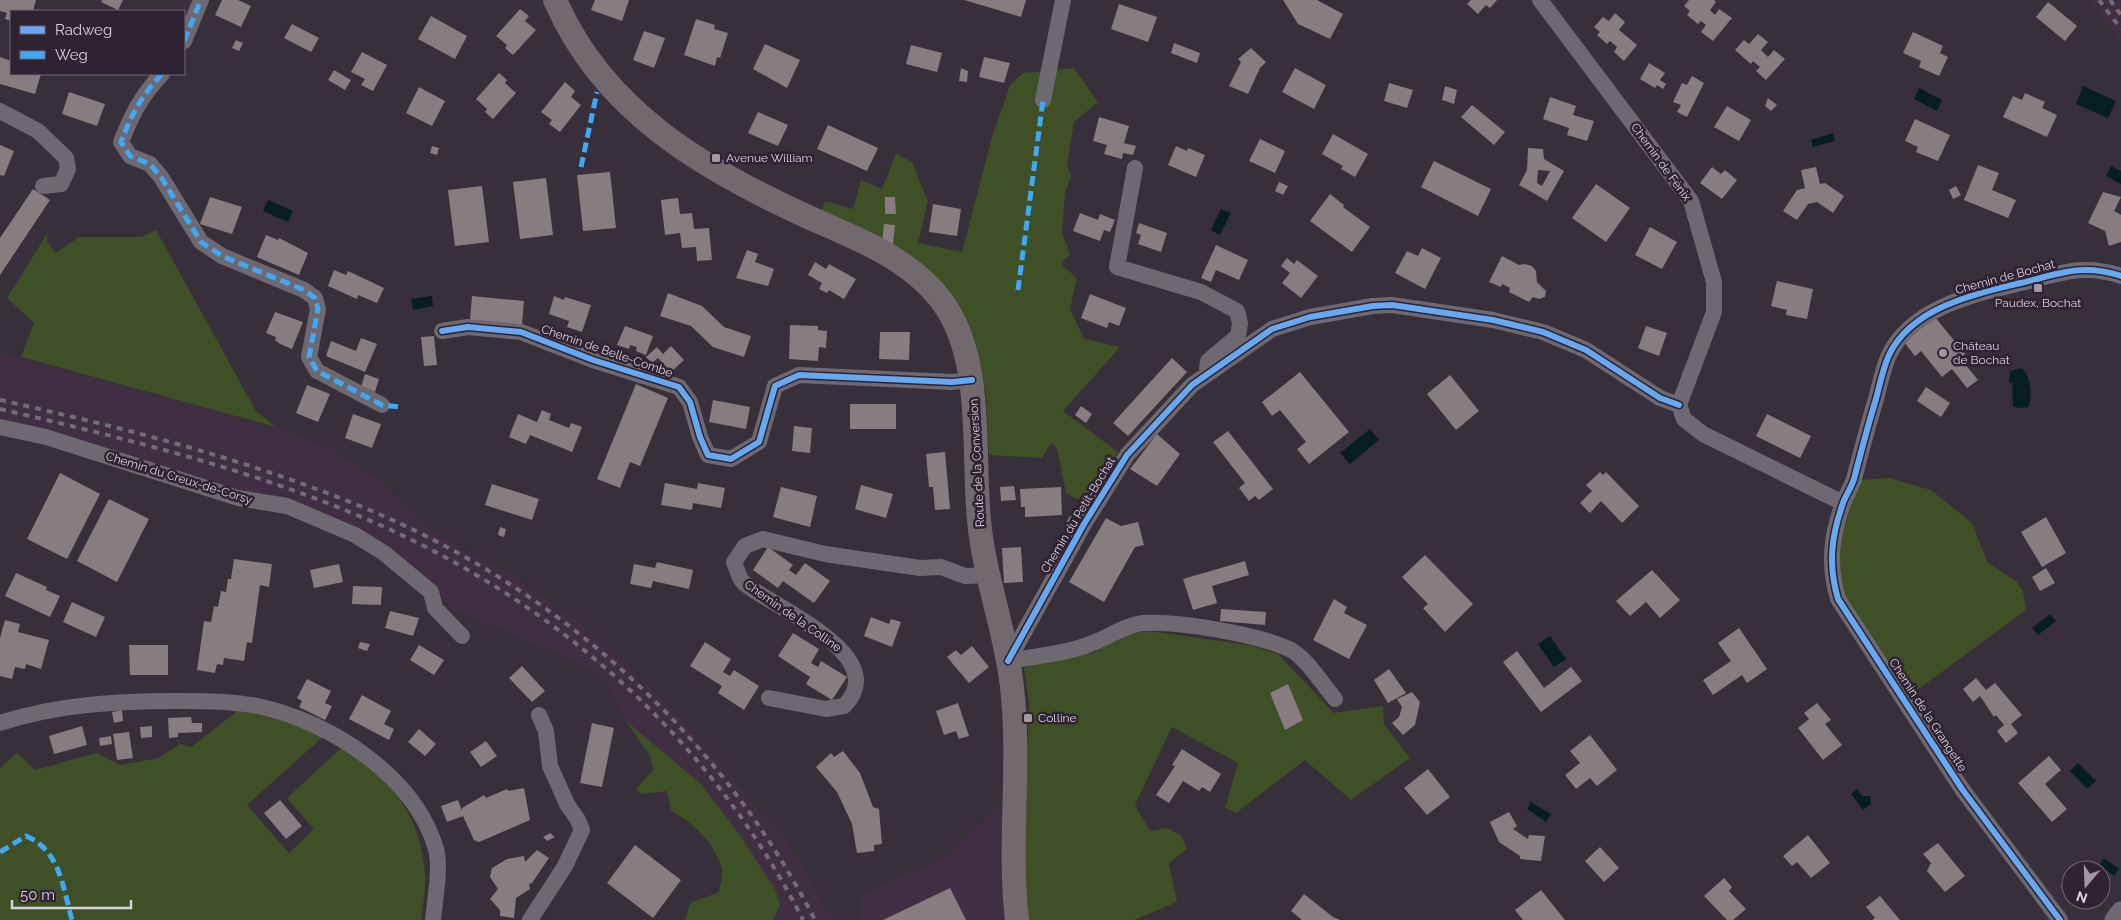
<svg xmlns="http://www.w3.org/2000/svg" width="2121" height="920" font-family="Raleway,sans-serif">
<rect width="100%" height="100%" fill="#372f39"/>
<path fill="#402f43" d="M2090 0H2121V42Z
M0 352 276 427 323 445 342 455 381 482 420 517 421 524 518 579 583 626 653 690 716 758 761 815 772 818 803 866 833 920H773L778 912 701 784 625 720 606 682 585 666 453 609 444 600 434 583 347 523 318 511 0 427Z
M1003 803 1017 920H860L858 914 860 901 867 891 919 869 942 857Z"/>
<path fill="#3f4f26" d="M1074 68 1098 102 1074 122 1067 165 1071 176 1065 194 1062 232 1070 255 1062 262 1063 266 1077 278 1070 309 1084 339 1120 347 1063 411 1118 452 1086 504 1066 493 1057 448 1051 443 1042 458 989 455 986 393 974 348 921 264 877 236 822 210 825 201 853 209 861 180 882 189 896 154 912 162 928 201 918 243 962 252 992 137 1010 85 1023 73Z
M156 230 256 411 276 427 21 357 34 323 7 298 47 234V242L56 253 79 237H141Z
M1889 478 1931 490 1972 523 1988 563 2016 581 2023 591 2026 610 1909 696 1845 600 1836 555 1847 509 1858 480Z
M1149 631 1249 645 1278 654 1334 713 1383 706 1384 724 1410 758 1351 800 1305 760 1236 813 1225 808 1238 763 1172 727 1135 805 1150 831 1167 828 1181 835 1187 849 1169 863 1177 902 1134 920H1028L1025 854 1029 702 1024 668 1051 658 1092 653 1131 634Z
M235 708 299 726 323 737 247 805 289 853 314 829 287 798 341 748C391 779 420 812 425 874 426 889 423 905 421 920H0V768L17 753 35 770 96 753 121 765 158 758 180 744 191 747 235 713Z
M625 720 701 784 740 835 776 891 780 905 773 920H685L690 903 719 892C720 885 724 872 721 865 712 840 693 823 671 811L667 791 641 794 636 789 653 770 650 756Z"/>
<path fill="#061e20" d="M2083 86 2116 101 2108 118 2076 104Z
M1919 88 1942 100 1937 111 1914 99Z
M1833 133 1835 141 1813 147 1811 140Z
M2111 166 2121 171V184L2106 176Z
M268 200 293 211 288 222 263 211Z
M1221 209 1231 213 1220 235 1211 230Z
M432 296 433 306 413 310 411 299Z
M2022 368C2031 376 2033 396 2028 407L2017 408 2013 406 2012 383H2009L2010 371Z
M1370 429 1379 440 1350 464 1340 453Z
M2050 614 2056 621 2038 635 2032 628Z
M1550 636 1566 659 1554 667 1538 644Z
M2078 763 2096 781 2087 789 2070 771Z
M1857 789 1862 796H1870L1871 804 1863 810 1851 794Z
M1531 802 1551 814 1546 822 1527 809Z
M2104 858 2119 869 2114 876 2099 865Z"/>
<path fill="#877d80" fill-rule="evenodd" d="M0 0H36L33 11H11V21L5 19 7 13 0 11Z
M102 0H123L118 10 101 2Z
M222 0H238L251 6 241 27 215 15Z
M595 0H629L622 21 591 10Z
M964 0H1026L1021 17Z
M1283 0H1317L1343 14 1330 39 1298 24Z
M1471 0H1497L1490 8 1486 5 1478 14 1467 4Z
M1689 0H1714L1716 2 1710 10 1715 15 1719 9 1732 18 1713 41 1701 32 1706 25 1701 21 1698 24 1687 15 1690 11 1684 6Z
M2048 2 2077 26 2065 41 2036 17Z
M1119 4 1157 17 1148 42 1111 29Z
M520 9 529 16 525 21 536 30 513 55 505 48 507 45 496 36Z
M1615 13 1625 22 1619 30 1637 45 1624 61 1614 52 1617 47 1610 41 1607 44 1597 35 1600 32 1594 27 1603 17 1609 21Z
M431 16 467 36 455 59 418 39Z
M696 19 715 25 714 29 728 33 720 58 717 57 715 66 684 55Z
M292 24 319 38 311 52 284 38Z
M644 31 665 38 654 68 633 60Z
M1913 32 1943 46 1940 53 1948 57 1939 76 1919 67 1921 61 1903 53Z
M1758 34 1768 42 1761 50 1768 57 1774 50 1785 59 1766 80 1756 71 1760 67 1753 61 1751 64 1735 50 1744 40 1749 44Z
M236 40 243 43 239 51 232 48Z
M1174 43 1200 53 1197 63 1171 53Z
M765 44 800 60 787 88 753 69Z
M911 45 942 53 937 72 906 64Z
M1251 48 1266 62 1260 68 1248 94 1229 86 1241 62 1238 59Z
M362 52 387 65 373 91 361 85 365 79 351 72Z
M0 57 11 61V74H41L35 94 0 84Z
M984 57 1010 63 1004 83 979 77Z
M1649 63 1665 73 1660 80 1666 84 1663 89 1657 85 1655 88 1640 79Z
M961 68 968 71 967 82 959 81Z
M1295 68 1326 85 1314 109 1282 92Z
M334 70 351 80 345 90 328 80Z
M499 73 507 80 505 83 516 93 493 119 485 112 487 109 476 99Z
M1692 76 1704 83 1687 117 1677 112 1681 105 1673 102 1682 83 1687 85Z
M565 82 575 91 571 97 581 105 560 132 549 124 552 120 541 112Z
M1389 83 1413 90 1407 108 1384 101Z
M1445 86 1457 90 1454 104 1442 100Z
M419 87 445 101 432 126 406 113Z
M69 92 105 104 97 126 62 114Z
M2025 93 2045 102 2042 108 2057 115 2047 137 2003 117 2013 96 2022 100Z
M1550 97 1576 106 1573 115 1594 121 1587 141 1567 135 1569 128 1543 119Z
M1768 98 1777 105 1771 111 1765 106Z
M1472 105 1505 132 1494 145 1461 117Z
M1727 106 1751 120 1739 141 1714 127Z
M758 112 788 125 778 146 748 133Z
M1099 117 1129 126 1124 143 1136 146 1133 155 1123 153 1122 159 1104 154 1107 145 1093 141Z
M1915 119 1950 135 1938 161 1916 152 1918 147 1905 141Z
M828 125 878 148 867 171 817 149Z
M1333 134 1368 154 1355 177 1341 169 1343 166 1322 154Z
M1260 139 1285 151 1275 173 1249 161Z
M0 145 14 151 4 176 0 175Z
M432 146 439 148 437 155 430 153Z
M1176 146 1187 151 1188 148 1205 155 1196 177 1168 165Z
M1528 148 1543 149 1544 159 1564 171 1547 201 1519 185 1527 170ZM1538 170 1550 171 1542 186 1537 183Z
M1434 161 1491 189 1478 216 1421 187Z
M1978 165 1999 173 1992 190 2016 200 2008 218 1964 200Z
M1712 167 1721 174 1725 170 1737 180 1722 199 1700 183Z
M1816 167 1820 184 1825 183 1844 196 1833 213 1817 202 1808 204 1797 220 1783 211 1797 190 1805 188 1801 170Z
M610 172 616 228 583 231 577 175Z
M546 178 553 235 520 239 513 182Z
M1279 182 1288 186 1283 195 1275 191Z
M1596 184 1630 208 1606 242 1572 218Z
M482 186 489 242 455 246 448 190Z
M1956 186 1961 195 1953 199 1949 190Z
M33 189 50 200 0 275V238Z
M2103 192 2121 197 2114 211 2121 215V242L2109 246 2105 231 2088 223Z
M1330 194 1344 205 1343 207 1370 227 1352 252 1310 221Z
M210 197 242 207 232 234 200 224Z
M885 197H895L896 214H885Z
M678 198 680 214 692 213 694 229 709 228 712 260 697 261 696 247 682 248 680 233 665 235 661 200Z
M933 204 961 209 957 236 929 232Z
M1080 213 1098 220 1100 214 1115 220 1110 232 1104 230 1100 241 1073 231Z
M1139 223 1167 233 1161 252 1138 244 1141 235 1136 233Z
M884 224 895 225 893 244 882 243Z
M1650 227 1677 242 1662 269 1635 255Z
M266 235 278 240 279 238 308 253 299 275 257 257Z
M1216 245 1248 260 1239 280 1216 270 1211 282 1201 278Z
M1422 248 1441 258 1425 289 1395 273 1407 251 1418 256Z
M747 250 758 254 755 262 774 269 768 286 736 278Z
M1502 256 1519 265 1525 264 1532 266 1536 271 1537 282 1546 291 1545 297 1539 299 1533 297 1529 302 1509 292 1510 288 1502 284 1501 287 1489 282Z
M1287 258 1294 264 1297 260 1318 276 1301 298 1282 283 1290 273 1281 266Z
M815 262 826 269 829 264 856 279 844 299 829 290 827 293 819 289 822 283 808 275Z
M334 270 346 275 348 271 384 288 377 303 358 295 357 299 328 286Z
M1777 281 1813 289 1807 319 1786 315 1787 310 1771 306Z
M668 293 702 306 724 327 751 336 744 357 713 347 691 326 660 316Z
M1090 294 1126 308 1119 326 1109 322 1107 328 1081 318Z
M472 296 524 301 522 325 470 320Z
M554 296 564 300 565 297 591 305 582 332 567 327 569 321 549 314Z
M275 312 303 322 292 349 280 344 275 340 276 337 266 333Z
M1935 317 1965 354 1960 358 1978 380 1967 388 1952 369 1942 377 1921 351 1915 356 1904 342Z
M790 325 818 326V330L827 331 826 348 819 347 818 361 789 359Z
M625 326 653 336 646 355 636 351 637 347 630 345 629 349 617 345Z
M1646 326 1667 333 1659 356 1638 348Z
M880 332H910L909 360 879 359Z
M434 336 437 365 424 366 421 337Z
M361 338 377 344 365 372 326 356 331 341 356 351Z
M671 346 684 360 671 372 658 358 652 363 646 357 657 347 663 354Z
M1172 358 1187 372 1128 436 1113 423Z
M1300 372 1349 432 1309 464 1297 449 1306 442 1280 410 1272 416 1262 402Z
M365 374 379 379 375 392 361 387Z
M1450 375 1479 411 1456 430 1427 394Z
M636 384 668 398 640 466 630 462 620 488 597 479Z
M307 385 330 394 318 422 296 413Z
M1926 387 1950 403 1941 417 1917 401Z
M713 400 750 407 746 429 709 422Z
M850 404H896V429H850Z
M1081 406 1092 414 1086 423 1075 415Z
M542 410 551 414 549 420 569 428 571 423 582 427 572 452 530 435 526 444 509 437 518 414 537 422Z
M353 414 381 424 372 448 345 438Z
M1767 414 1811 436 1800 458 1756 436Z
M794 426 812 428 810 453 792 451Z
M1228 431 1273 489 1259 500 1255 496 1249 501 1239 488 1245 483 1213 442Z
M1157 434 1180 454 1157 486 1130 469Z
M945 452 950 509 935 510 933 487H929L926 454Z
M1600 472 1603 475 1606 472 1639 506 1622 523 1601 501 1590 513 1580 503 1592 491 1586 485Z
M60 473 100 494 67 559 27 539Z
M665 483 697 489 698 483 725 488 721 508 693 503 692 510 661 505Z
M492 484 539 499 532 520 485 505Z
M861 485 893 494 886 518 855 509Z
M1014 486 1016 500 1001 501 1000 487Z
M781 487 817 496 810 527 773 517Z
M1061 487 1062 515 1025 517V507H1021L1020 489Z
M109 499 149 519 117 582 77 561Z
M1070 516 1078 521 1074 528 1066 523Z
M2046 517 2066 553 2042 567 2021 532Z
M1106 518 1121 526 1138 522 1144 545 1135 547 1104 602 1069 582Z
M500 527 506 529 504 537 498 535Z
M768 547 793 565 789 570 796 575 805 563 830 581 814 603 783 581 778 588 753 570Z
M1021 547 1023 582 1004 583 1002 548Z
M1425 555 1473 604 1445 632 1423 608 1428 604 1402 577Z
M234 559 272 564 269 587 260 585 252 643 247 642 244 661 224 658 223 665 217 664 215 673 197 670 204 621 211 622 214 606 218 607 221 591 226 592 228 579H231Z
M1245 561 1249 575 1212 586 1217 603 1193 610 1183 579Z
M657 562 693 570 689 589 653 581 651 588 630 584 634 564 655 568Z
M339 564 343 582 314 588 310 570Z
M2046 568 2055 583 2040 591 2032 577Z
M1652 570 1680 600 1660 618 1646 602 1630 616 1616 601Z
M16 573 47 587 46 590 60 596 50 617 5 596Z
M353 586 382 587 381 605 352 604Z
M1334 599 1347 607 1344 613 1367 625 1349 659 1313 640Z
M72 602 105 617 96 637 63 622Z
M1221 609 1266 612 1265 625 1220 621Z
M390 611 419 618 413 636 385 628Z
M871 617 889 624 891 619 901 622 892 647 864 636Z
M5 620 20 624 18 632 49 640 41 669 26 664 25 669 15 667 12 679 0 676V638Z
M1739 628 1767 669 1747 683 1742 675 1713 695 1703 680 1731 661 1718 643Z
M793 633 819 649 811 663 818 667 821 661 847 677 832 700 806 684 810 677 778 656Z
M360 642 370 644 367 651 358 648Z
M705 642 731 659 723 672 730 676 734 670 759 686 744 710 718 693 722 686 690 666Z
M129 645H168V675H130Z
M419 645 444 660 434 675 410 660Z
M972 646 989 667 969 683 947 657 956 650 961 655Z
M1517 651 1544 688 1571 667 1582 681 1541 712 1503 662Z
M522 666 545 691 532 702 509 678Z
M1389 669 1406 693 1388 703 1374 680Z
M1976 678 1986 690 1995 683 2022 715 2011 724 2018 733 2006 743 1997 731 2004 725 1996 715 1994 717 1980 696 1973 702 1963 689Z
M307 679 331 691 325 703 332 706 325 720 299 707 302 701 297 698Z
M1288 684 1303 720 1285 730 1270 693Z
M1412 692 1420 702 1415 725 1403 735 1392 723 1399 717 1402 707 1397 699Z
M362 695 391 711 384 724 394 729 389 740 349 719Z
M958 703 969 736 959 739 956 731 944 735 936 711Z
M1817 703 1831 720 1825 724 1842 745 1823 760 1798 728 1809 719 1804 713Z
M122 710 123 721 114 723 112 712Z
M191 717 192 723H202V732L178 733V737L169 738 168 718Z
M592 723 614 728 602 787 580 783Z
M82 726 87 745 54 754 49 736Z
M152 726V737L141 738 140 727Z
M419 729 436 744 425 756 408 742Z
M129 732 133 758 117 760 113 734Z
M1590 735 1617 770 1597 786 1590 778 1576 789 1565 775 1580 763 1570 751Z
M111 736 112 744 100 746 99 738Z
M486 741 497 756 481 767 470 752Z
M1182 749 1221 774 1210 792 1202 787 1199 791 1183 781 1169 803 1156 795 1175 766 1172 765Z
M843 751 860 773 873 807 879 809 882 844 874 845V851L857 853 852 824 837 792 816 767 831 753 834 757Z
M2049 756 2061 770 2045 784 2067 809 2052 822 2018 783Z
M1428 769 1450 797 1427 815 1404 788Z
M524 788 530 820 479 842 474 840 463 816 447 822 441 806 458 800 462 811V808L484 795 486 798 507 789 508 791Z
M280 800 302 826 286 839 264 813Z
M1509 812 1517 826 1513 829 1528 839 1529 835 1545 836 1541 861 1520 859V856L1499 842 1490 822Z
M550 833 555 837 547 841 543 837Z
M1808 835 1830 863 1811 878 1797 862 1792 866 1783 856Z
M1938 843 1965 876 1945 892 1927 871 1931 863 1923 854Z
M635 845 681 880 653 918 607 883Z
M1600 847 1619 868 1604 882 1585 861Z
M537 850 549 858 532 883 529 884 530 889 516 898 514 918 500 916V910L490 899 498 889 490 877 492 868 507 859 524 856 525 862Z
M2071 874V895L2061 887Z
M1724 878 1732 887 1729 891 1746 909 1733 920H1727L1704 896Z
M950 888 966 920H883Z
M1541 890 1565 920H1523L1515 910Z
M1304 894 1333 917 1340 920H1302L1291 911Z
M1880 896 1900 920H1872L1875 918 1866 907Z
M2078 900H2095L2089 908Z"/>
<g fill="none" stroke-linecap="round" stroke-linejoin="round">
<path stroke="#6e6970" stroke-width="16" d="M1540 0 1691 201 1714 282V312L1679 405
M184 41 201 0
M162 74C141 96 132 114 121 142L130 156 150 164 161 177 201 242 222 256 304 290 315 298 318 309 309 357 317 371 382 405
M1043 100 1063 0
M0 111 38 131 66 158 68 169 61 184 43 186
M1135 168 1117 267 1201 292 1237 311 1240 323 1238 336 1208 361 1207 369
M442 331 468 327 521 332 593 360 679 387 690 402 700 437 708 455 731 459 759 442 775 386 799 375 952 382 972 380
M1679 405 1684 419 1703 434 1843 503
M0 427 46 437 238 498 287 506 355 535 384 553 431 592 435 608 462 636
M1008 661 1084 524 1127 455 1192 385 1272 329 1310 317 1373 306 1392 305 1493 320 1543 332 1586 350 1660 398 1679 405
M1008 661C1035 656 1065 654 1090 644 1108 638 1124 625 1143 623 1179 621 1256 634 1289 649 1305 656 1323 685 1335 699
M769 698 826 709 844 706C894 656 774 608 744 583 739 579 737 569 734 562L745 546 763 539 825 554 920 568 941 567 965 576 989 575
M0 723C59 704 118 701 179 701 207 701 234 701 262 707 332 723 415 777 436 849 441 867 435 900 433 920
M530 920 565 866 582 830 578 820 567 804 550 766 546 731 539 715
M2060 920 1962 789 1838 599C1828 565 1831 537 1843 503 1846 495 1851 488 1854 479 1861 452 1868 425 1876 399 1880 384 1883 368 1889 355 1912 307 1975 294 2021 283 2059 274 2082 263 2121 276"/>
<path stroke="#6e6970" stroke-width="21" d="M2115 920 2121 912"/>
<path stroke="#72696f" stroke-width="24" d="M555 0C603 111 703 169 808 217 855 238 908 257 941 300 985 358 972 450 979 520 984 577 1006 631 1012 687 1021 765 1008 843 1017 920"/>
<path stroke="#726d74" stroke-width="4" stroke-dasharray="6 6" stroke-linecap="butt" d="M2099 0 2121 29
M2110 0 2121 15
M0 400C129 429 259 462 381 515 567 596 722 739 815 920
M0 409C128 439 259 471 380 525 561 606 713 742 803 920"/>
<path stroke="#3fa9f5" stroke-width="5" stroke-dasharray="10 5" stroke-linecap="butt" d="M184 41 201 0
M162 74C141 96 132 114 121 142L130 156 150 164 161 177 201 242 222 256 304 290 315 298 318 309 309 357 317 371 382 405 400 407
M581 167 597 92
M1018 290 1043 100
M0 852 26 836C60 850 63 888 72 920"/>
<g stroke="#2f2232" stroke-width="9">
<path id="cycleway" d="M442 331 468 327 521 332 593 360 679 387 690 402 700 437 708 455 731 459 759 442 775 386 799 375 952 382 972 380
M1008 661 1084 524 1127 455 1192 385 1272 329 1310 317 1373 306 1392 305 1493 320 1543 332 1586 350 1660 398 1679 405
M2060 920 1962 789 1838 599C1828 565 1831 537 1843 503 1846 495 1851 488 1854 479 1861 452 1868 425 1876 399 1880 384 1883 368 1889 355 1912 307 1975 294 2021 283 2059 274 2082 263 2121 276"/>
</g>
<use href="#cycleway" stroke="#66a8f1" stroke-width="6"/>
</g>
<g fill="#a198a3" stroke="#2f2232" stroke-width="2">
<rect x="711" y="153" width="10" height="10" rx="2.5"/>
<rect x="2033" y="283" width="10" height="10" rx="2.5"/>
<circle cx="1943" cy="353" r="5"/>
<rect x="1023" y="713" width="10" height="10" rx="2.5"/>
</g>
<g text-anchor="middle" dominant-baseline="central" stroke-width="5" stroke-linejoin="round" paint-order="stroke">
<g font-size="12" fill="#dad1dc" stroke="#2f2232" text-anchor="start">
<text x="726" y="158">Avenue William</text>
<text x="2038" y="303" text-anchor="middle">Paudex, Bochat</text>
<text x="1953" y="346">Château<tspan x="1953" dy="14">de Bochat</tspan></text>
<text x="1038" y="718">Colline</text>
</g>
<g font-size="12" fill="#dad1dc" stroke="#2f2232">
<text transform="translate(1661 162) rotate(54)">Chemin de Fénix</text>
<text transform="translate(2005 277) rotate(-15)">Chemin de Bochat</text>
<text transform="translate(607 351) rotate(19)">Chemin de Belle-Combe</text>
<text transform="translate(977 463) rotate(-93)">Route de la Conversion</text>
<text transform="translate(179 478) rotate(17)">Chemin du Creux-de-Corsy</text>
<text transform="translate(1078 515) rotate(-59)">Chemin du Petit-Bochat</text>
<text transform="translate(793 616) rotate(35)">Chemin de la Colline</text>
<text transform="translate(1928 715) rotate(57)">Chemin de la Grangette</text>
</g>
</g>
<rect x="10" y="10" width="175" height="65" fill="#2f2232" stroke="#736876"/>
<rect x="20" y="26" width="25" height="8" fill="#66a8f1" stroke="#736876"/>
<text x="55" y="35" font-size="15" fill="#dad1dc">Radweg</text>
<rect x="20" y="51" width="25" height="8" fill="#3fa9f5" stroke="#736876"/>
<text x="55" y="60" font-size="15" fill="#dad1dc">Weg</text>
<g transform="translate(2086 885) rotate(199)"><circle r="24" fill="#2f2232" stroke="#736876"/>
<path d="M0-4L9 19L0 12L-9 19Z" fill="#a198a3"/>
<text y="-8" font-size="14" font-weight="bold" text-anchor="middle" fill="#dad1dc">N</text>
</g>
<path d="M12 900v8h119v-8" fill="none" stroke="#dad1dc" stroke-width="2.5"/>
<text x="20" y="900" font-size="15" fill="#dad1dc" stroke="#2f2232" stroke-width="4" paint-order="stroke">50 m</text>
</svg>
